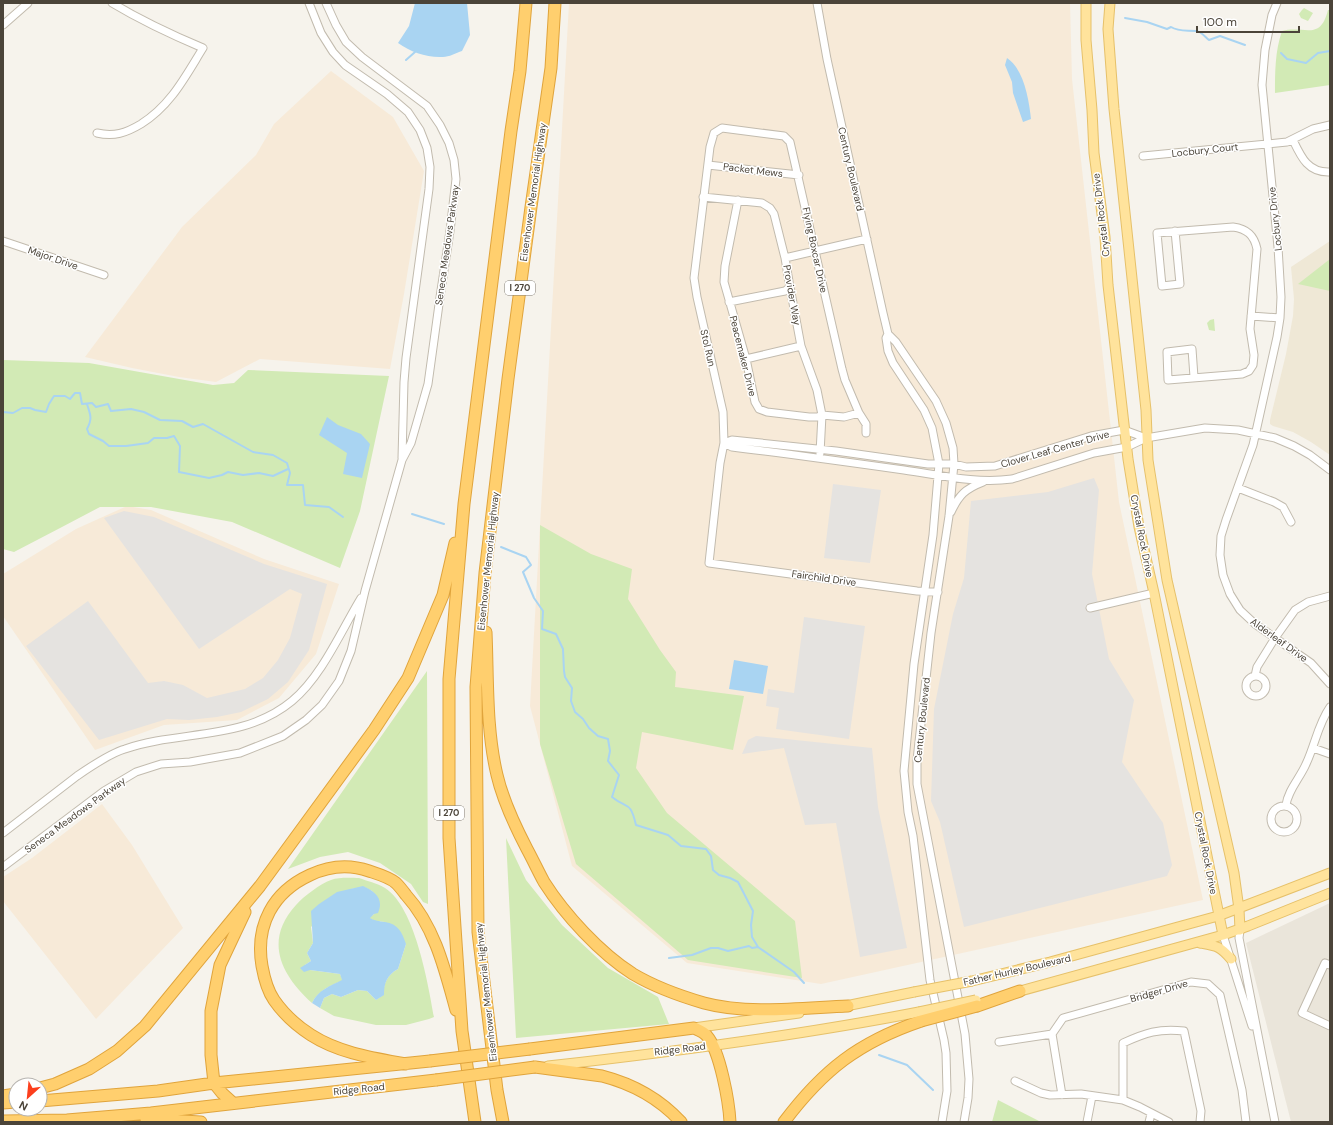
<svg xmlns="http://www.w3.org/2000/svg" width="1333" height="1125" font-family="'DM Sans',sans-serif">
<rect width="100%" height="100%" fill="#f6f3ec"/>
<path fill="#eae5da" d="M1330 903V1122H1291L1246 943Z"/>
<path fill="#f7ead8" d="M569 3H1070L1072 79 1119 502 1203 900 821 984 687 963 572 866 530 706Z
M331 71 393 117 424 171 404 294 390 369 260 359 216 382 179 377 132 368 85 357 182 227 256 155 274 124Z
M127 506 151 510 264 559 339 584 316 654 279 698 237 720 164 725 95 750 3 616V574L76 529Z
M102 804 132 845 183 928 96 1019 3 901V877L32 858Z"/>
<path fill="#efe8d6" d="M1330 241V455L1311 442 1293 432 1273 426 1270 424V420L1286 354 1293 316 1294 299 1291 267Z"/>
<path fill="#d2eab5" d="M1304 8 1313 13 1308 21 1301 18 1299 14 1302 10Z
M1328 10H1330V85L1275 93C1275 72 1275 51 1282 31 1304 25 1320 42 1328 10Z
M1330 259V291L1298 284Z
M1214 319 1215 331 1209 330 1207 323 1210 320Z
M3 360 89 363 213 385 234 383 248 370 389 376 360 511 340 568 232 522 151 507H100L62 527 14 552 3 549Z
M540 525 591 554 632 569 628 599 660 650 676 672 675 687 744 696 733 750 642 732 636 768 667 813 795 921 802 978 688 960 576 864 540 744Z
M427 671 428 904 423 902 411 884 380 863 348 852 320 857 288 869Z
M506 838 526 880 562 925 608 968 658 997 669 1024 516 1038Z
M359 878C367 881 377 883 385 888 415 907 428 983 434 1017L429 1019 406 1025H376L334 1016 320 1008 324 998 332 994 341 997 358 990 367 991 376 1000 383 995C384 983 387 975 398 969L406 944 385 922 375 921 369 918 374 914 378 898 372 891 364 887 351 889 311 927 313 943 307 953 311 961 305 965 310 970 340 974 343 981C331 984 317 992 312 1003 280 974 264 940 296 905 304 896 320 884 331 880 339 877 351 878 359 878Z
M998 1100 1039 1121 1040 1122H992Z"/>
<path fill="#e5e3e0" d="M1094 478 1099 490 1092 574 1109 659 1134 700 1122 762 1163 823 1172 865 1167 876 964 927 940 822 931 801 934 709 953 614 964 578 971 501 1048 492Z
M833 484 881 490 870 563 824 558Z
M124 511 154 517 264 564 327 584 309 650 288 682 268 699 241 712 217 717 189 720 167 719 99 740 26 646 88 601 148 683 164 681 183 685 207 698 245 689 263 678 278 660 290 638 302 594 290 589 199 649 104 518Z
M804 617 865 626 849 739 776 729 779 708 766 706 768 689 794 693Z
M756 736 872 748 878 807 907 948 860 957 836 823 805 825 784 748 742 754 748 740Z"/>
<path fill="#a9d4f2" d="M415 3H467L470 35 462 51C456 53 449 57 443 57 427 58 411 52 398 43L409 26Z
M1007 58C1024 69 1029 100 1031 119L1023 122 1013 93 1012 82 1005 65Z
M327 417 338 425 361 434 370 444 362 478 343 474 347 453 319 435Z
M734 660 768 666 763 694 729 689Z
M363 886C376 892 384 899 378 913L374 914 370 918C375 921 379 921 385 922 398 924 402 932 406 944L398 969C387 975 384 983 384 995L376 1000 367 991 358 990 341 997 332 994 324 998 320 1008 312 1003C318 990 330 986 342 980L340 974 310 970 304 972 300 968 311 961 307 953 313 943 311 911 319 904 337 892Z"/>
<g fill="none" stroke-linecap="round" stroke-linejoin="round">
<path stroke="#a9d4f2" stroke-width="2" d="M1125 18 1147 22 1167 29 1171 27C1179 32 1187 30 1196 31 1201 31 1205 37 1209 40L1220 36 1245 45
M1281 53 1287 59 1306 63 1318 53 1330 51
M406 60 415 52
M87 404C90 414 93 418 87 429L89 434 103 441 109 446H126L148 443 154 438H167L174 436 180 446 179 472 209 478 222 475 228 472 243 475 259 473 273 476 288 469
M3 412 13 413 22 408H30L35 410 46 412 49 404 54 396H65L70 399 75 393H80L82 404 92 403 96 407 108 404 111 411 131 409 144 412 160 420 182 421 193 427 203 424 253 452 273 455 287 463 290 473 287 485H303L305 505 329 507 343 517
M412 514 444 524
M501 547 526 557 531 565 523 572 534 598 543 611 542 629 556 634 563 649 564 671 565 677 572 688 571 701 575 712 583 719 589 728 598 736 608 739 610 751 608 761 619 775 612 797C628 810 630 800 636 825L668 835 681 846 706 849 711 856 713 870 719 875 730 878 738 882 753 911 751 925 752 937 758 947 794 972 804 983
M669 958 692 955 711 948H718L728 951 749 946 752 948 758 947
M879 1055 907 1065 933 1090"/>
<g stroke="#c2bbae" stroke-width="9">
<path id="minor" d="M309 3 321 33 333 52 345 65 387 94 408 112 420 130 427 148 430 167 429 189 406 358 404 382 402 458
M817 3 827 59 883 313 888 334 896 342 936 401 946 423 953 448 954 464 949 516 931 633 917 760V784L965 1034 969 1079 968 1098 964 1122
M1277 3 1272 15 1265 50 1262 85 1278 247 1281 297 1280 318 1277 337 1253 445 1226 520 1221 536 1220 555 1223 575 1230 594 1240 610 1255 624 1311 663 1330 684
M3 25 28 3
M97 133C114 137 126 133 141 124 171 105 185 77 203 48 172 35 142 21 112 3
M1293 140C1301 157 1308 173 1330 172
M1143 156 1287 142 1313 129 1330 125
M708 165 799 175
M703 197 762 203 770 208 774 214 785 258 790 287 801 346 817 390 822 415 820 453
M738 200 725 266 724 282 746 359 755 402 759 409 767 412 809 417H818L822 415 844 417 859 413
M1175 231 1180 284 1162 286 1157 233 1233 227C1247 229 1254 235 1257 249L1250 329 1254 355 1253 365 1249 371 1242 374 1168 380 1167 352 1192 349 1194 377
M3 241 104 275
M785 258 867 239
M729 302 785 291 790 287
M1251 316 1280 318
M888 334 886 338 888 351 893 363 924 410 932 428 939 464 933 535 914 664 904 771 908 812 913 836 930 980 944 1040 946 1053 947 1091 942 1122
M746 359 801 346
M866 433V424L859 413 845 380 842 369 790 142 784 136 722 128 714 133 710 147 694 278 697 297 723 412 724 443 720 463 709 563 917 591 938 592
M1146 438 1124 430 1091 436 995 466 966 467 954 464H928L836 451 732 440 724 443 732 447C790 454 847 462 904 470 940 475 976 484 1012 479L1094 453 1127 447 1146 438 1205 428 1238 430 1275 438 1294 446 1310 455 1330 470
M1238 488 1274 502 1283 507 1291 522
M951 512C959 495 965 489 983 482
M1090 608 1154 593
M1246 686a10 10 0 1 1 20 0a10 10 0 1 1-20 0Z
M1255 676 1257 667 1275 638 1295 610 1308 602 1330 596
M1313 748 1330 754
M1286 805C1288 790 1300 778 1306 764 1315 745 1318 724 1330 707
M1271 819a13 13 0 1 1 26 0a13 13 0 1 1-26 0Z
M3 833 77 776C90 767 111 753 125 749 180 730 244 741 292 701 322 676 341 631 361 598
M3 867 104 791 136 772 161 764 190 762 240 753 283 736 306 720 322 705 339 681 351 651 365 591 402 460 411 443 428 384 440 297 450 231 456 179 454 160 449 143 440 125 427 106 362 57 346 42 336 25 326 3
M1240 930 1239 938 1275 1122
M1223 935 1252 1026
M1330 965 1325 963 1302 1013 1330 1026
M1052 1034 1062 1095
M999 1042 1052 1034 1063 1018 1191 982 1208 984 1220 995 1242 1090 1246 1122
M1015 1081 1041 1093 1050 1095 1081 1094 1123 1100 1140 1107 1169 1122
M1123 1100V1043C1145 1033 1159 1028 1184 1031L1201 1111 1200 1122
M1087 1122 1092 1096
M1149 1122 1151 1114"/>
</g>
<g stroke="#e6c16a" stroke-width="11">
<path id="major" d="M1086 3V40L1092 110 1094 153 1105 237 1108 285 1128 459 1139 527 1154 593 1223 935
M1110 3 1108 29 1114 109 1146 410 1148 460 1167 580 1234 873 1239 909 1240 930
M1200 943C1217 946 1220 946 1231 959
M972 981 1050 962 1218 916 1330 873
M1013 993 1223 935 1248 926 1330 893
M841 1007 914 992
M694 1028 799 1013
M548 1066C672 1052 796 1036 919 1012"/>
</g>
<g stroke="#e0a43c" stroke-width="13">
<path id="highway" d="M486 632C488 679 486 729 497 775 503 801 515 826 527 849 533 860 538 871 544 882 565 915 600 953 633 974 655 987 680 996 704 1003 748 1015 802 1008 848 1006
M977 1006 1020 991
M530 1049 694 1028C698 1030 704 1032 707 1036 720 1051 729 1102 730 1122
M406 1064C373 1058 339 1053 311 1035 297 1026 283 1013 274 1000 267 990 264 977 262 966 255 925 273 892 310 875 329 866 349 864 369 871 378 874 389 877 396 883 400 887 403 891 406 895 435 927 445 970 456 1010
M535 1067 602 1076C633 1084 659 1098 681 1122
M40 1088 55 1084 89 1069 117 1051 145 1026 260 886 374 730 408 678 443 595 455 543
M3 1096 16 1094
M40 1101 158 1091 214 1083 430 1061
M3 1103 16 1102
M233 1103 222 1093 214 1083 211 1055V1011L220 965 245 912
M146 1119 201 1122
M3 1121 67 1120 151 1113 436 1080
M475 1122 462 1031 449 838V679L464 504 511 131 520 71 526 3
M503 1122 497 1090 478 932 476 687 485 573 508 379 531 207 551 68 555 3
M784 1122C823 1070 859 1042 921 1021"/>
</g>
<use href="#minor" stroke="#fff" stroke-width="7"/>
<use href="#major" stroke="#ffe39c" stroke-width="9"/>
<use href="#highway" stroke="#ffcf6e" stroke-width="11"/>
<g stroke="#e6c16a" stroke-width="11" stroke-linecap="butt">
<path id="major-bridge" d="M914 992 972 981
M919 1012 976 1000"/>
</g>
<g stroke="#e0a43c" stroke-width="13" stroke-linecap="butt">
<path id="highway-bridge" d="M921 1021 977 1006
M430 1061 530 1049
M436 1080 535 1067"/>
</g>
<use href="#major-bridge" stroke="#ffe39c" stroke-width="9"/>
<use href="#highway-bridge" stroke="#ffcf6e" stroke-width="11"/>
</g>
<g text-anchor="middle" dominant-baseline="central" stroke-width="3" stroke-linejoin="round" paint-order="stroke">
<g fill="#fff" stroke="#817c74" stroke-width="1">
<rect x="505" y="281" width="30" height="14" rx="3"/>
<rect x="434" y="806" width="30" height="14" rx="3"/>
</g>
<g font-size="9" font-weight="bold" fill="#4b4439">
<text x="520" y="288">I 270</text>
<text x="449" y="813">I 270</text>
</g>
<g font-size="10" fill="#4b4439" stroke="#fff">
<text transform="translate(1205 150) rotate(-6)">Locbury Court</text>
<text transform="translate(851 169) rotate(77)">Century Boulevard</text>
<text transform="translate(753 170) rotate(7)">Packet Mews</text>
<text transform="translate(533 192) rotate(-82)">Eisenhower Memorial Highway</text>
<text transform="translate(1101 215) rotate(-97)">Crystal Rock Drive</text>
<text transform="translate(1275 219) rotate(-96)">Locbury Drive</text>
<text transform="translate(447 245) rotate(-82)">Seneca Meadows Parkway</text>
<text transform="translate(815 250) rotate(78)">Flying Boxcar Drive</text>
<text transform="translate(53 258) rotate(19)">Major Drive</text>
<text transform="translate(792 295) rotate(80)">Provider Way</text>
<text transform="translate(708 348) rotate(77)">Stol Run</text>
<text transform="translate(743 356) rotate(76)">Peacemaker Drive</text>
<text transform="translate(1055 449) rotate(-16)">Clover Leaf Center Drive</text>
<text transform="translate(1142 536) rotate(79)">Crystal Rock Drive</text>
<text transform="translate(488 561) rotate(-84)">Eisenhower Memorial Highway</text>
<text transform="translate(824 578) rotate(8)">Fairchild Drive</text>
<text transform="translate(1279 640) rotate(36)">Alderleaf Drive</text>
<text transform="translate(922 720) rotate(-84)">Century Boulevard</text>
<text transform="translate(75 815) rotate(-36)">Seneca Meadows Parkway</text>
<text transform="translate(1206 853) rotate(79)">Crystal Rock Drive</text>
<text transform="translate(1017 970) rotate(-13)">Father Hurley Boulevard</text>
<text transform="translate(1159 991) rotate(-16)">Bridger Drive</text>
<text transform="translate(486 992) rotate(-96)">Eisenhower Memorial Highway</text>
<text transform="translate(680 1049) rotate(-7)">Ridge Road</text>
<text transform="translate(359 1089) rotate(-6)">Ridge Road</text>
</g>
</g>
<rect width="1333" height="1125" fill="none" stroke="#4b4439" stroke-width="8"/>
<g transform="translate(28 1097) rotate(207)"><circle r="19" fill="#ffffff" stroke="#b7b4b0"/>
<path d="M0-3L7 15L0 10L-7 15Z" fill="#fc3f1d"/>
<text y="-6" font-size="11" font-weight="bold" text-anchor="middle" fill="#4b4439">N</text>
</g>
<path d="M1197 26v6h102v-6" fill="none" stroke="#4b4439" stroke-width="2"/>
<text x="1203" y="26" font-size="12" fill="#4b4439" stroke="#ffffff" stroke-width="3" paint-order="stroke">100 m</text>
</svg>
